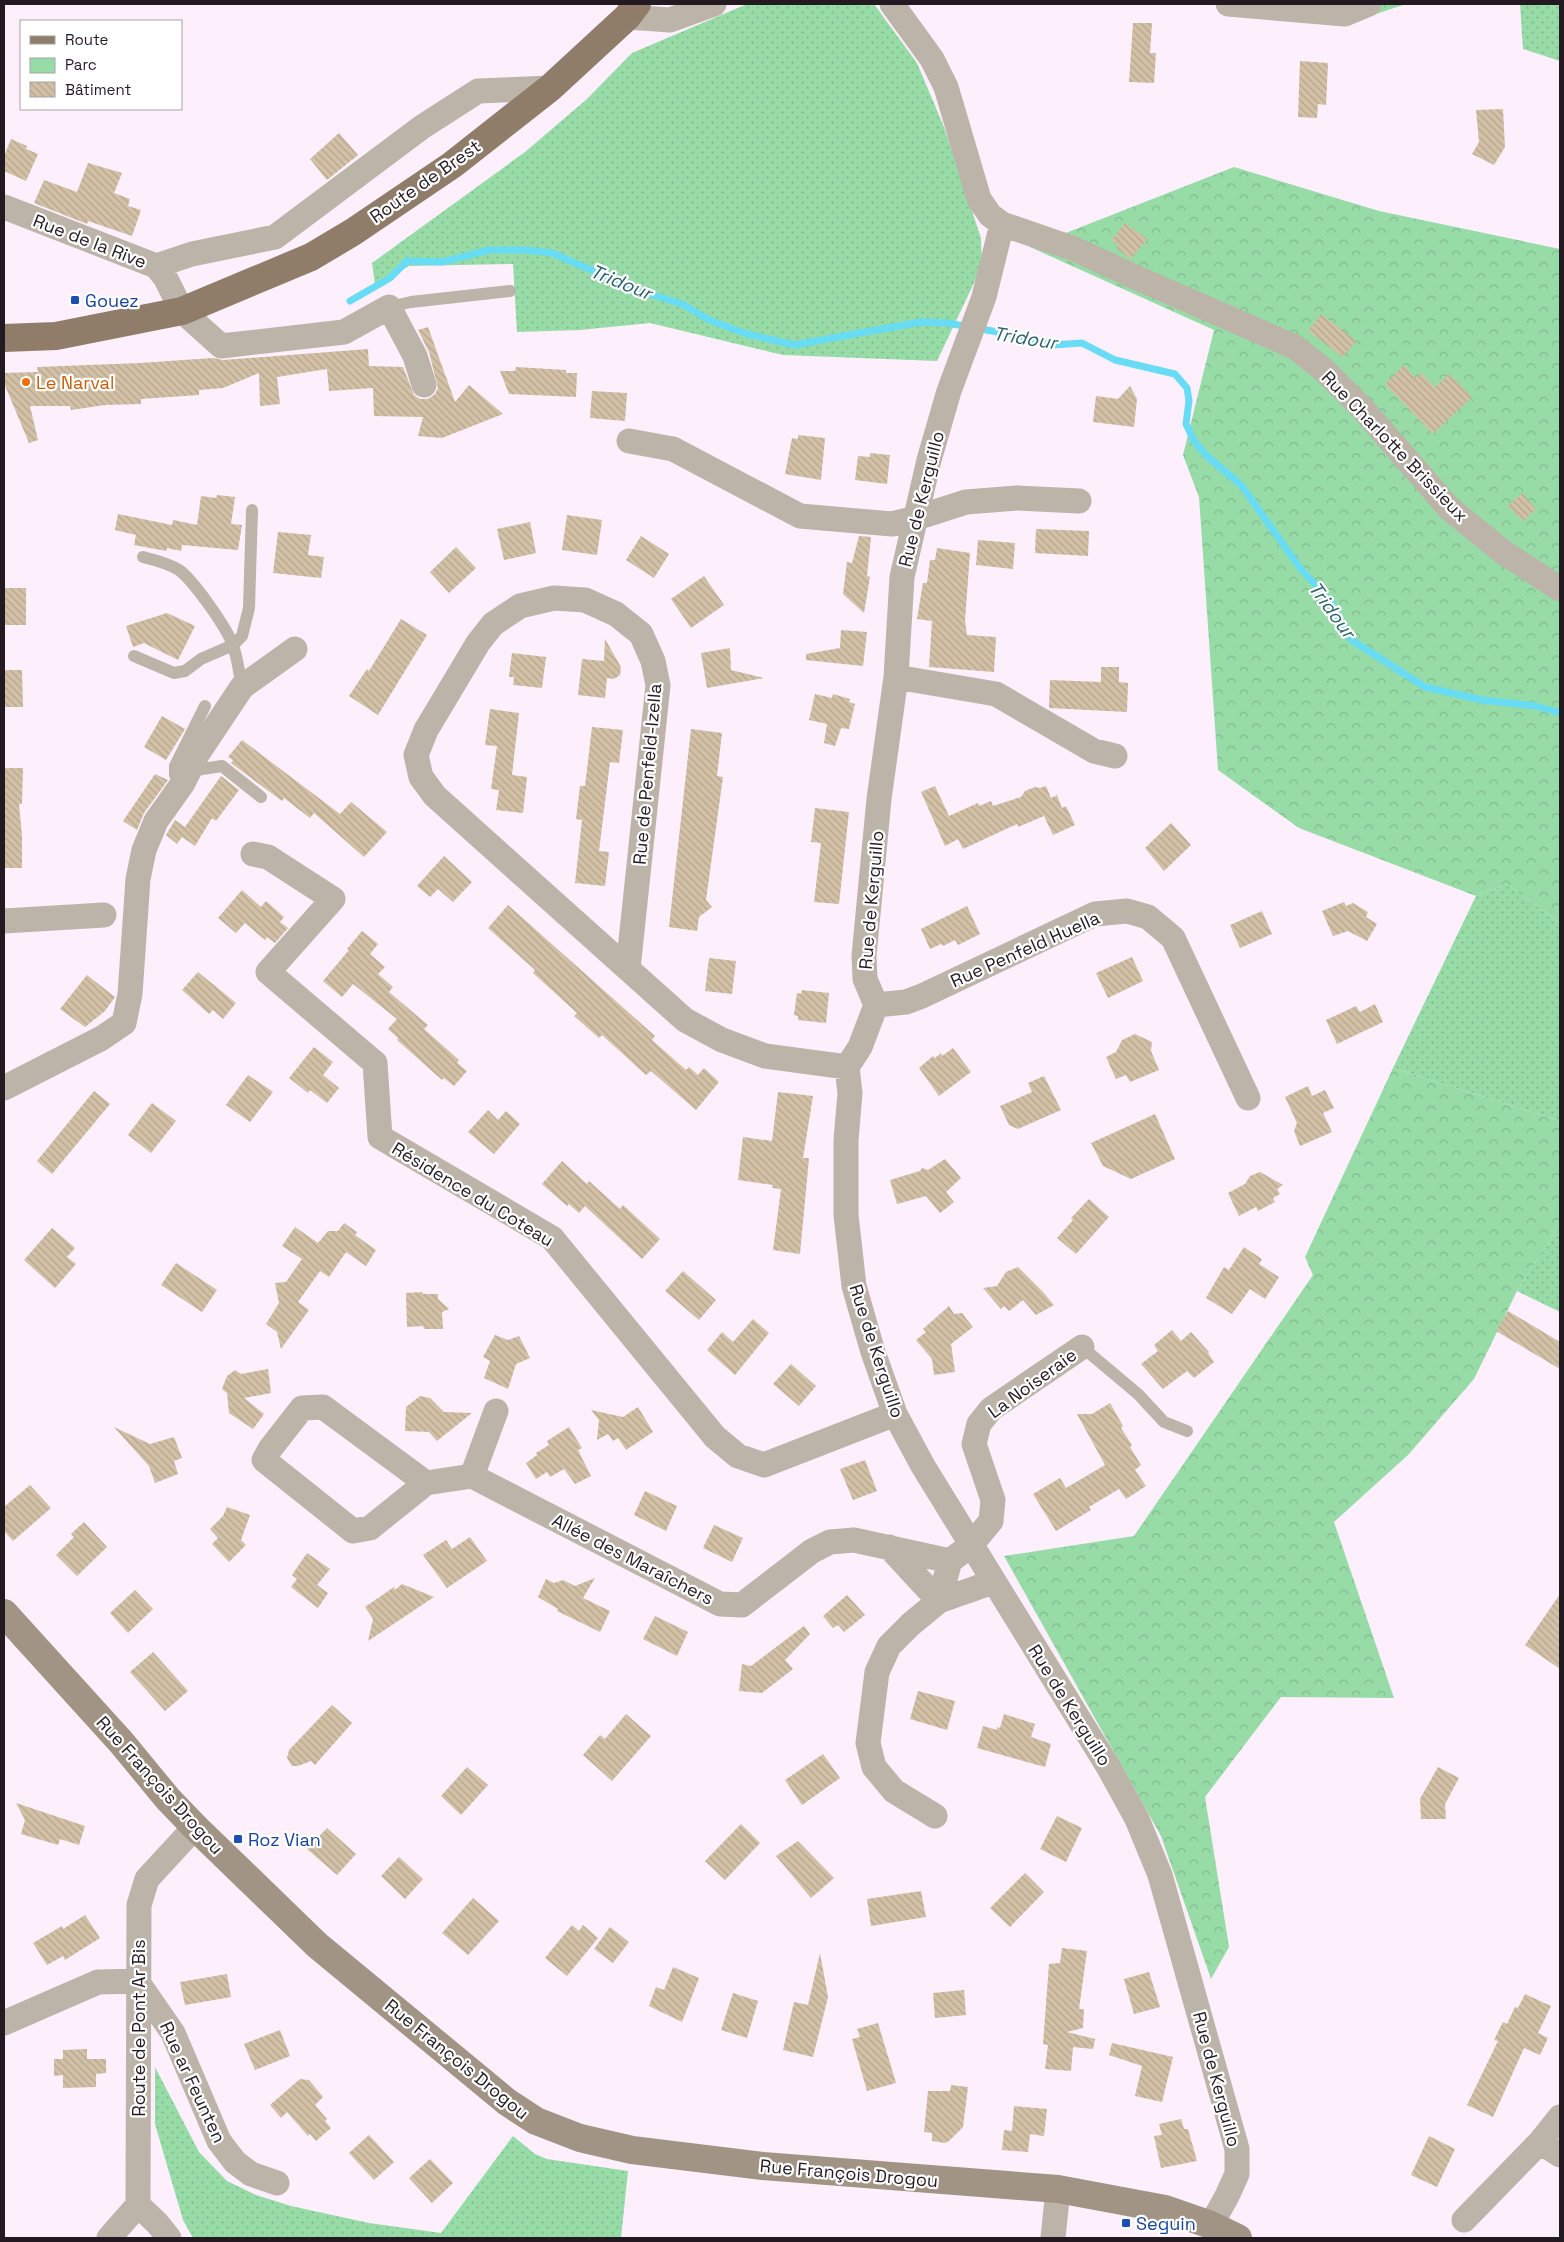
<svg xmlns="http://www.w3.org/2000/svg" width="1564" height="2242" font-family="'Space Grotesk',sans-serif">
<defs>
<pattern id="green-dots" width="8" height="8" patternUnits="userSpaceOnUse" patternTransform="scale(1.25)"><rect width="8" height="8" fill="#97dba7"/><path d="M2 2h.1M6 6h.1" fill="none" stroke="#82bb8f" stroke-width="1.8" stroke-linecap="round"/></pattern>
<pattern id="forest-crowns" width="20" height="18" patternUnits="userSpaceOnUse" patternTransform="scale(1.25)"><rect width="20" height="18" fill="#97dba7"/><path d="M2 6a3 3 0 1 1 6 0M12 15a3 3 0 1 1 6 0" fill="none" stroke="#82bb8f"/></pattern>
<pattern id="building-back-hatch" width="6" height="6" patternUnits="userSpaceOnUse" patternTransform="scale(1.25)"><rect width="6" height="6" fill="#d2c1a6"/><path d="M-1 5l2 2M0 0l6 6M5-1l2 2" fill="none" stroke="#b4a58f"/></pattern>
</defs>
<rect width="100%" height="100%" fill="#feeffd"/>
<path fill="url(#green-dots)" d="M747 4H874L917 63 944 127 981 238 982 266 937 361 783 355 650 323 580 330 517 332 513 264 409 266 375 284 372 263 525 152 587 99 632 53Z
M1520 4H1560V61L1523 49Z
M1507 884 1560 923V1121L1393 1068 1476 896Z
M1560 1224V1312L1517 1291Z
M155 2067 199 2152 227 2181 256 2195 291 2206 369 2223 441 2233 513 2136 535 2154 547 2159 628 2171 621 2238H193L183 2220 155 2124Z"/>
<path fill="url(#forest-crowns)" d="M1361 4H1406L1364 18Z
M1234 167 1379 211 1560 249V923L1507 884 1476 896 1299 828 1218 770 1199 497 1183 455 1214 330 1030 247Z
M1393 1068 1560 1121V1224L1517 1291 1474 1379 1408 1455 1334 1522 1394 1698 1281 1697 1205 1797 1229 1947 1211 1979 1161 1836 1004 1556 1134 1536 1313 1275 1305 1257Z"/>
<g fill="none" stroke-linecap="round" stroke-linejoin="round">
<path stroke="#68dcf5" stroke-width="7" d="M350 301 390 278 407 261 442 262 490 250H524L552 253 635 289 682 304 709 320 747 334 794 345 921 322 947 323 1009 334 1053 345 1082 343 1115 360 1175 374 1187 388 1189 401 1186 424 1194 441 1207 456 1241 485 1300 568 1332 603 1350 639 1425 687 1482 700 1536 706 1560 713"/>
</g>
<path fill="url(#building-back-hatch)" d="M1133 23H1152L1150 53H1156L1154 83 1129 82Z
M1300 61 1328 63 1326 105 1318 104 1317 118 1298 117Z
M1503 109 1505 147 1494 165 1472 154 1479 142 1476 110Z
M339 133 358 155 327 180 310 159Z
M11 139 27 146 26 149 38 154 26 181 4 171V156Z
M88 163 122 173 114 193 130 199 128 206 141 210 132 236 88 221 87 224 34 203 44 180 77 192Z
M1125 223 1147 239 1131 259 1116 248 1118 245 1112 240Z
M1321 314 1356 341 1343 357 1308 331Z
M428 327 455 402 469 385 503 414 442 438 418 436 423 417 374 416 373 388 329 391 327 369 277 377 280 404 260 406 259 373 223 388 199 390V395L141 399V404L105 405 71 410 70 406H30L38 440 29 443 4 383V373L38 372 37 367 140 363 213 358 223 360 368 349 369 366 403 367 414 395 420 399H428L435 394 438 388 429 352 418 330Z
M1404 365 1415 378 1421 373 1435 387 1449 374 1472 397 1433 434 1385 384Z
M516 367 566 370V373H577L576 397 509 394 500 371H515Z
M1130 386 1137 399 1134 427 1093 422 1096 396 1118 399Z
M592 391 627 393 625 421 590 418Z
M798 435 825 438 821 480 785 474 792 438 798 439Z
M870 453 890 455 887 484 855 480 858 456 870 457Z
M1522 493 1536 509 1523 521 1508 506Z
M217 495 235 497 231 524 242 525 238 550 182 545 181 551 167 548 166 551 134 545 136 535 115 530 118 514 172 525 173 520 197 525 201 496 216 498Z
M567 515 602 520 597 555 562 550Z
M530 522 536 553 504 560 497 529Z
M1036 529 1089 531 1088 556 1035 553Z
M278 532 311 535 308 555 324 557 321 578 273 573Z
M641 536 669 554 654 578 626 560Z
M859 536 871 537 867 576 870 577 864 613 843 594 847 562 852 563Z
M978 540 1015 543 1013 569 976 565Z
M456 547 476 568 449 593 430 572Z
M937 548 970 553 965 620 967 635 996 637 994 672 929 667 932 621 917 619 923 583H927L930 560H935Z
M704 576 724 605 691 628 671 599Z
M4 588H26V625H4Z
M167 613 195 626 178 660 144 643 133 647 126 626Z
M401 619 427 635 378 715 349 696 367 669 369 671Z
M841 630 867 632 863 666 806 660V654L840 648Z
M605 639 621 667 620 675 614 679 607 678 605 698 578 695 582 659 604 661Z
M730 648 731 670 764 678 707 688 701 653Z
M512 653 546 657 542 688 513 685 514 677H509Z
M1101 667H1119V682L1128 683 1127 712 1049 708 1050 680 1101 682Z
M4 670H22L23 707H4Z
M815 694 832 698 833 694 850 699 849 702 855 704 849 729 841 728 835 746 824 743 827 724 809 720Z
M490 709 519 713 512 775 527 777 523 813 496 810 499 790 491 789 497 746 485 745Z
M162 716 185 729 166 760 144 747Z
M592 727 623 730 619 763 610 762 599 851 609 852 605 886 575 883 582 820 576 819 580 786H585Z
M691 729 722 733 717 776 723 777 706 900 712 907 699 917 697 931 669 927Z
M242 740 340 814 351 802 387 832 364 857 314 813 310 818 284 798 282 801 231 763 233 760 228 757Z
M4 768H23L22 804H19L22 836V868H4Z
M155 774 168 780 144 813 137 830 123 821Z
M221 776 239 790 216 821 212 818 195 846 182 837 177 844 166 835 175 820 185 827Z
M935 786 949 816 978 803 979 806 991 801 993 806 1021 797 1025 791 1035 787 1040 788 1046 786 1051 798 1057 795 1062 808 1066 806 1075 825 1053 835 1044 816 1018 827 1017 824 963 849 958 839 945 846 921 792Z
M815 808 849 812 839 904 814 902 821 843 811 842Z
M1171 823 1191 845 1164 871 1145 848Z
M444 856 472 882 453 902 438 889 430 897 417 886Z
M242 890 261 907 266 901 284 917 280 922 288 928 275 943 267 937 265 940 245 923 236 933 218 918Z
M1344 902 1346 906 1353 903 1368 912 1366 917 1377 924 1367 941 1348 931 1333 936 1322 911Z
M508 905 655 1036 652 1040 686 1070 689 1067 698 1075 704 1068 719 1082 696 1110 651 1071 646 1075 602 1035 599 1038 574 1016 577 1013 533 973 535 970 488 928Z
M967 906 980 934 958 945 955 940 943 946 941 944 930 949 921 929Z
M1262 911 1272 934 1240 948 1230 925Z
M362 931 378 944 370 954 385 967 378 974 393 987 389 992 428 1025 424 1029 459 1060 457 1063 467 1071 454 1086 444 1078 442 1080 397 1040 398 1038 388 1029 397 1019 353 984 342 997 323 981 349 950 347 949Z
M1132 957 1143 981 1108 998 1096 973Z
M709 958 736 961 732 994 705 991Z
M198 972 236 1003 223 1019 213 1010 209 1014 182 990Z
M87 975 115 997 105 1011 85 1027 60 1009Z
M802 990 829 993 826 1023 798 1020V1016L794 1015 797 993 801 994Z
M1375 1004 1383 1022 1337 1044 1326 1020 1356 1006 1360 1012Z
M1135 1034 1152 1042 1151 1051 1159 1070 1130 1082 1126 1075 1116 1079 1106 1057 1116 1052 1122 1040Z
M314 1047 333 1062 323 1075 339 1088 327 1103 310 1090 308 1093 289 1078Z
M953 1048 971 1072 939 1096 919 1068 933 1056 935 1058 941 1053 942 1056Z
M248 1075 273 1092 250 1122 226 1105Z
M1044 1076 1061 1110 1018 1129 1009 1125 1000 1106 1032 1092 1028 1083Z
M1308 1086 1312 1096 1325 1090 1334 1108 1323 1113 1332 1132 1300 1146 1294 1131 1297 1123 1285 1097Z
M94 1091 110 1104 52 1174 37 1161Z
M778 1092 813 1096 803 1158H809L800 1254 773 1250 781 1189 772 1188 773 1185 738 1180 743 1137 772 1141Z
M152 1103 176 1121 151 1153 128 1135Z
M488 1110 498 1120 506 1111 520 1124 494 1154 468 1132Z
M1155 1114 1175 1159 1131 1179 1103 1166 1091 1143Z
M945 1159 961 1178 946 1192 954 1202 940 1213 926 1196 897 1204 890 1180 920 1171 922 1168 928 1170Z
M562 1161 587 1184 589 1181 620 1209 623 1205 660 1239 642 1259 585 1206 579 1213 569 1204 567 1206 542 1184Z
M1260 1172 1283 1185 1277 1189 1280 1194 1273 1198 1275 1202 1258 1211 1256 1207 1239 1216 1228 1193 1245 1184 1250 1176Z
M1089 1199 1109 1217 1076 1254 1057 1238 1073 1220 1071 1218Z
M344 1223 357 1232 355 1235 376 1250 366 1266 346 1252 329 1277 320 1271 298 1302 309 1310 281 1349 277 1332 266 1324 279 1303 275 1283 286 1282 302 1259 282 1246 295 1227 318 1243 328 1231H338Z
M52 1228 75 1248 67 1257 76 1264 55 1288 24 1260Z
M1244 1247 1262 1259 1259 1264 1279 1277 1265 1299 1250 1289 1232 1314 1206 1298 1224 1267 1229 1270Z
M176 1263 217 1290 202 1312 161 1285Z
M1018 1267 1042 1291 1054 1305 1036 1315 1023 1300 1009 1311 1004 1306 1001 1309 983 1288 997 1286 1006 1272Z
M683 1271 716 1300 699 1320 665 1291Z
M422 1292 423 1294H438V1299L449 1309 442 1312 443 1329H424L423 1326 407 1327 406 1293Z
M949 1306 954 1314 962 1313 973 1327 951 1344 955 1372 934 1375 932 1359 916 1340 926 1332 923 1329Z
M1508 1311 1560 1342V1369L1496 1331Z
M753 1319 769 1333 735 1375 707 1350 722 1332 733 1342Z
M1172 1330 1181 1341 1191 1332 1209 1352 1208 1353 1214 1362 1194 1378 1187 1371 1163 1389 1141 1364 1158 1351 1154 1345Z
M495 1335 508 1340 519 1336 530 1358 516 1364 508 1389 484 1378 490 1361 483 1357Z
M791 1364 816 1386 799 1406 773 1384Z
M268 1369 271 1393 244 1398 264 1414 253 1429 229 1413 227 1393 222 1389 227 1376 235 1370 241 1374Z
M420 1396 430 1398 444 1412 472 1413 437 1441 429 1432 405 1431 406 1407Z
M1110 1403 1123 1426 1121 1428 1132 1445 1130 1447 1141 1465 1135 1470 1146 1486 1126 1499 1119 1489 1089 1507 1091 1510 1056 1531 1033 1494 1060 1478 1066 1488 1105 1465 1077 1414H1092Z
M638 1407 653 1432 626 1450 618 1438 613 1441 608 1434 597 1440 599 1420 591 1410 623 1417Z
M114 1427 150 1444 174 1437 182 1458 174 1461 178 1474 155 1483 149 1466Z
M569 1427 582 1448 578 1450 591 1476 575 1484 564 1469 550 1477 547 1472 536 1479 526 1463 537 1455 536 1453 549 1445 547 1441Z
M865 1460 877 1491 853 1500 840 1469Z
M30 1485 51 1508 13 1541 4 1531V1507Z
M645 1491 677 1506 666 1531 634 1515Z
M227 1507 250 1515 241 1540 246 1545 229 1562 212 1544 218 1538 210 1529 223 1516Z
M84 1522 107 1547 77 1576 56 1555 74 1537 71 1534Z
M714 1525 743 1538 732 1562 703 1548Z
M470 1537 487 1561 447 1588 423 1555 446 1540 452 1549Z
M307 1553 330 1569 317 1585 328 1593 318 1608 291 1587 297 1579 292 1575Z
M595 1578 583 1598 610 1611 600 1632 557 1611 558 1609 538 1597 546 1579 554 1583 563 1580 575 1586Z
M402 1584 434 1597 368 1641 373 1619 365 1607 394 1587 395 1590Z
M135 1590 153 1609 128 1633 110 1613Z
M1560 1594V1669L1525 1645Z
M847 1595 865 1615 844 1632 838 1625 833 1628 823 1616Z
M655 1616 688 1632 677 1656 643 1639Z
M804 1626 810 1634 785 1660 793 1669 762 1693 739 1691 742 1664 751 1666Z
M153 1652 188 1691 165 1711 130 1672Z
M918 1691 955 1701 947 1730 910 1719Z
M332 1705 352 1723 315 1765 311 1761 298 1766H292L287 1758 289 1750Z
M626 1714 651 1736 612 1781 583 1755 600 1735 605 1739Z
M1004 1714 1035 1724 1031 1737 1051 1744 1045 1767 977 1748 983 1726 997 1730V1727L1000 1728Z
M823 1754 840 1778 802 1805 785 1780Z
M467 1767 488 1785 461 1815 441 1796Z
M1438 1767 1459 1778 1445 1804 1446 1819H1421L1420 1799Z
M16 1803 85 1826 79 1845 60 1839 58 1845 21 1834 25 1820Z
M1057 1816 1082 1828 1066 1862 1040 1849Z
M741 1824 760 1843 725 1880 705 1861Z
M327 1828 356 1854 337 1875 307 1849Z
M798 1841 834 1878 811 1898 776 1856Z
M399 1857 423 1879 405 1899 381 1876Z
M1025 1873 1044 1892 1010 1927 990 1908Z
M921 1891 926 1917 871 1926 867 1899Z
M473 1898 499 1921 468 1955 442 1933Z
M85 1915 100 1938 65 1960 63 1956 47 1965 33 1943 62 1926 63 1929Z
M572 1925 579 1931 583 1925 598 1938 567 1976 545 1958Z
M610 1927 629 1942 613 1963 594 1949Z
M1062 1948 1087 1951 1079 2009H1084L1083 2028 1067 2032 1095 2039 1093 2049 1073 2047 1071 2071 1045 2069 1048 2045 1043 2044 1049 1964 1060 1963Z
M820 1953 828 1997 813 2057 783 2050 794 2002 808 2005Z
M673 1967 699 1978 682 2022 649 2006 656 1987 664 1990Z
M1149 1972 1160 2007 1134 2014 1124 1979Z
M227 1974 231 1997 185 2005 180 1982Z
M964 1990 966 2015 935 2018 933 1993Z
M733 1993 758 2001 747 2038 721 2030Z
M1525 1994 1551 2006 1538 2033 1548 2038 1540 2055 1524 2048 1493 2117 1467 2105 1498 2041 1494 2040 1503 2022 1507 2024 1515 2007 1518 2008Z
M878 2023 896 2083 867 2091 852 2039 860 2037 857 2029Z
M280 2030 290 2056 255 2070 244 2044Z
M1112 2043 1173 2057 1162 2102 1135 2096 1142 2066 1109 2055Z
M87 2049V2059H106V2073L96 2074V2087L63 2088V2075L54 2076V2059H63V2050Z
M300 2079 309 2080 323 2097 315 2105 327 2119 325 2121 331 2128 316 2141 310 2134 308 2136 287 2112 281 2118 270 2105Z
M951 2085 968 2087 963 2127 949 2141 945 2143 932 2141V2133L924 2132 928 2091H950Z
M1014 2106 1047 2109 1044 2136 1030 2134 1028 2152 1002 2150 1004 2130 1012 2131Z
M1181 2119 1184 2129H1188L1197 2161 1161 2168 1154 2136 1162 2135 1159 2124Z
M369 2135 394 2162 374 2180 349 2153Z
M1429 2136 1455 2149 1437 2187 1411 2175Z
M430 2159 453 2183 432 2203 409 2178Z"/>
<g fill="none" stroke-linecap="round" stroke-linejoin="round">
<path stroke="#bdb4a9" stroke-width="12" d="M389 307 411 302 510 291
M143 557C155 560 168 563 179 570 193 580 228 629 233 646 238 659 239 674 242 687
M134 656 174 673 185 671 201 659 233 645 242 636 249 608 252 510
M189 771 222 766 261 797
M183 783 175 775V766L205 706
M1082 1347 1138 1394 1164 1422 1187 1431"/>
<path stroke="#bdb4a9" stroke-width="25" d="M892 4 932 59 946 87 979 199 990 215 1002 224 1072 248 1146 282 1295 347 1325 371 1362 408 1450 509 1503 552 1560 589
M1228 4 1345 14 1369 4
M627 17 670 20 714 4
M4 207 156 266 165 277 182 311 221 346 344 332 389 307 415 356 424 385
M1002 224 984 297 949 391 929 460 902 577 896 677 879 799 864 956 865 979 876 1005 860 1047 847 1067 850 1093 846 1140V1215L854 1286 873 1352 895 1414 923 1466 1109 1768 1137 1819 1160 1875 1237 2149V2174L1227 2196 1211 2225
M156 266 192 254 275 237 422 127 478 91 550 88
M629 441 673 449 800 516 892 524 916 518 966 502 1017 498 1079 501
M896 677 996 694 1094 751 1115 756
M253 854 268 857 333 899 268 972 375 1063 380 1137 552 1238 715 1437 738 1456 764 1465 895 1414
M4 921 104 915
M628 969 435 796 421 777 416 755 426 730 478 643 493 624 520 606 554 598 585 600 616 614 641 634 653 661 658 685 628 969 685 1020 722 1040 765 1056 847 1067
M876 1005 906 1002 922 996 1095 914 1127 911 1148 917 1173 938 1248 1098
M4 1088 102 1038 124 1023 130 994 138 879 144 850 156 821 183 783 198 753 242 687 295 649
M472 1476 496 1411
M426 1483 323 1407 302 1408 270 1449 264 1460 353 1531 370 1528 426 1483 472 1476 720 1604 742 1605 812 1551 830 1542 854 1540 950 1561
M889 1547 939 1601
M939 1601 950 1561 971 1545 991 1521 993 1500 974 1444 979 1424 991 1409 1082 1347
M935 1816 894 1791 874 1767 868 1743 877 1672 889 1646 911 1624 939 1601 993 1582
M4 2023 98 1982 137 1981 173 2033 219 2141 235 2162 251 2174 277 2183
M1540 2142 1560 2117
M138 2205 157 2223 169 2238
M1464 2220 1540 2142 1560 2155
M109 2238 138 2205 139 1905 147 1879 195 1827
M1053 2238 1058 2189"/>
<path stroke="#a29484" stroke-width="28" d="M4 1613 121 1742 168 1799 195 1827 317 1945 507 2102 536 2121 580 2138 632 2150 763 2166 1058 2189 1165 2209 1211 2225 1238 2238"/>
<path stroke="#8f7d6a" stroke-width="28" d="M4 338 56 336 182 311 311 257 353 232 452 165 550 88 627 17 637 4"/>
</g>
<g fill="#1a4fb4" stroke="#fff" stroke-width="2">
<rect x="70" y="295" width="10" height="10" rx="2.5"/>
<rect x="233" y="1834" width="10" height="10" rx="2.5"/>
<rect x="1121" y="2218" width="10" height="10" rx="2.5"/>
</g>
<circle fill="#e8710a" stroke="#fff" stroke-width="2" cx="26" cy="382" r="5"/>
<g text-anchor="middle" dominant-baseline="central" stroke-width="4.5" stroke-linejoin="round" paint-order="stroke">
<g font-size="18" fill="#221921" stroke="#fff">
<text transform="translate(425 181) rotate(-35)">Route de Brest</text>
<text transform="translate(90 241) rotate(21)">Rue de la Rive</text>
<text transform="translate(1395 446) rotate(46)">Rue Charlotte Brissieux</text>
<text transform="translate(921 499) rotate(-76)">Rue de Kerguillo</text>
<text transform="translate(647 774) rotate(-85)">Rue de Penfeld-Izella</text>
<text transform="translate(871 900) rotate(-85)">Rue de Kerguillo</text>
<text transform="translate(1025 949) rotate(-24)">Rue Penfeld Huella</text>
<text transform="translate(473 1194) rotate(31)">Résidence du Coteau</text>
<text transform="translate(877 1351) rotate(72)">Rue de Kerguillo</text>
<text transform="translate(1032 1383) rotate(-36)">La Noiseraie</text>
<text transform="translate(633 1559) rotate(27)">Allée des Maraîchers</text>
<text transform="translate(1070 1705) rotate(58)">Rue de Kerguillo</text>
<text transform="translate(160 1785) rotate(48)">Rue François Drogou</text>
<text transform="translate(138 2028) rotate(-90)">Route de Pont Ar Bis</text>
<text transform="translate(457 2059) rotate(39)">Rue François Drogou</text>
<text transform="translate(1217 2079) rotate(75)">Rue de Kerguillo</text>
<text transform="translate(193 2082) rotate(65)">Rue ar Feunten</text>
<text transform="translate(849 2173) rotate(5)">Rue François Drogou</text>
</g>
<g font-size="18" fill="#164399" stroke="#fff" text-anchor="start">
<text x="85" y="300">Gouez</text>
<text x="248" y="1839">Roz Vian</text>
<text x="1136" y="2223">Seguin</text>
</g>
<g font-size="18" fill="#c56008" stroke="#fff" text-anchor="start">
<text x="36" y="382">Le Narval</text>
</g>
<g font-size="19" font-style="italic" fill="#2f606b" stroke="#fff">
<text transform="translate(621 282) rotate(22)">Tridour</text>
<text transform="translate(1025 338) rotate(9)">Tridour</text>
<text transform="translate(1332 610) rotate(54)">Tridour</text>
</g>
</g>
<rect width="1564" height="2242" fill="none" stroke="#221921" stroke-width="10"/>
<rect x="20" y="20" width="162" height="90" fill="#ffffff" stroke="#a7a3a6"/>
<rect x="30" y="36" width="25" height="8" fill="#8f7d6a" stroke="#a7a3a6"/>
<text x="65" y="45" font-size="15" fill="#221921">Route</text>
<rect x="30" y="58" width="25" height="15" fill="#97dba7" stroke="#a7a3a6"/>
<text x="65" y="70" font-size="15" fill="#221921">Parc</text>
<rect x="30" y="82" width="25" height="15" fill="url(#building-back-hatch)" stroke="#a7a3a6"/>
<text x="65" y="95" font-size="15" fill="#221921">Bâtiment</text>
</svg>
